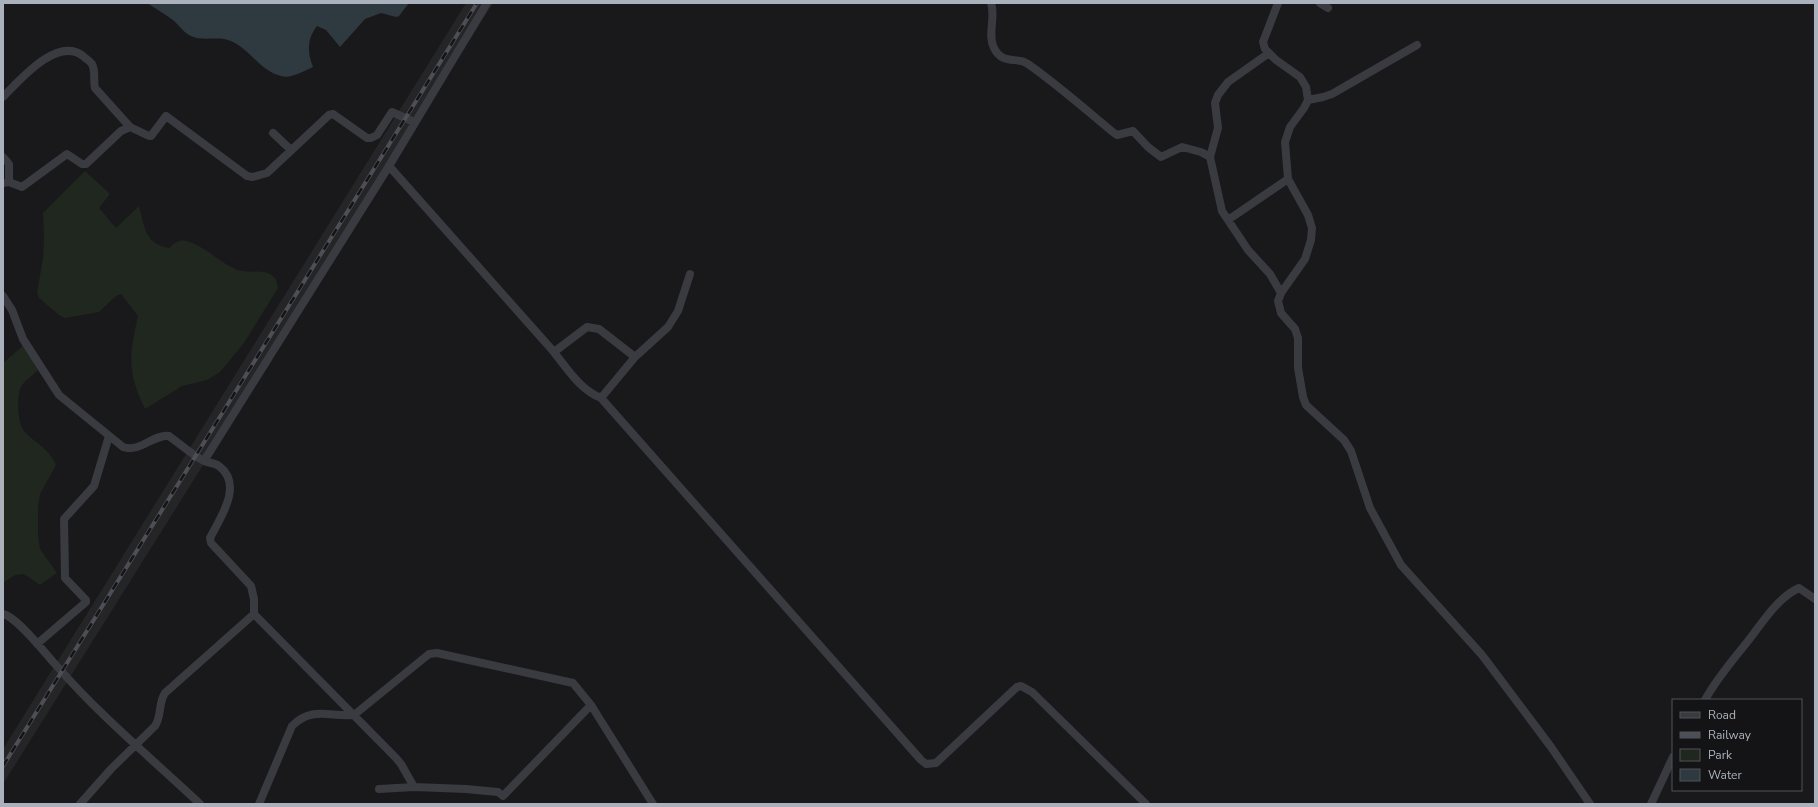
<svg xmlns="http://www.w3.org/2000/svg" width="1818" height="807" font-family="'Nunito Sans',sans-serif">
<rect width="100%" height="100%" fill="#19191b"/>
<path fill="#252528" d="M466 3H493L3 784V749Z"/>
<path fill="#1f271f" d="M85 171 110 194 99 208 116 228 139 206C145 226 143 243 169 248 174 244 179 239 186 241 202 244 219 262 235 269 249 276 276 263 278 288L244 343 220 372 207 380 182 386 145 409C127 371 129 356 138 316L121 294 116 296 99 312 71 317 65 318 59 315 39 298 37 292 43 259 44 238 43 213Z
M24 345 38 370C33 375 27 379 22 385 16 394 17 422 24 431 35 443 50 449 56 465L40 494 38 507V536L40 549 57 573 40 585 24 574 15 575 3 583V363Z"/>
<path fill="#2e3940" d="M147 3H409L399 16 396 17 381 13 365 19 340 47 326 30 317 26C307 39 307 52 313 67 304 71 291 79 281 76 261 71 251 51 233 42 220 35 204 42 191 36 184 33 179 25 173 20 165 14 156 9 147 3Z"/>
<g fill="none" stroke-linecap="round" stroke-linejoin="round">
<path stroke="#3a3b41" stroke-width="8" d="M991 3C996 17 987 35 994 48 1003 66 1017 56 1028 64 1058 85 1086 110 1114 133L1117 135 1133 131 1148 147 1161 157 1182 147 1201 152 1210 157 1222 211 1248 250 1270 274 1281 293
M1278 3 1263 42 1265 49 1276 60 1300 77 1306 87 1308 100 1304 108 1290 127 1285 142 1288 179 1308 215 1312 228 1311 240 1305 259 1281 293 1278 301 1281 313 1295 329 1298 338V368L1303 397 1306 405 1344 440 1351 451 1370 508 1401 565 1482 655 1551 747 1590 804
M1320 3 1328 8
M3 97C20 80 57 36 83 56 86 59 90 61 92 64 96 72 93 80 95 88L130 127
M1308 100 1323 97 1332 94 1417 45
M273 133 291 150
M3 157 9 164V182
M1210 157 1218 128 1215 103 1218 95 1228 82 1269 53
M389 166C441 225 493 284 546 343 564 362 576 388 601 398L921 760 926 764 936 763 1017 687 1021 686 1032 692 1146 804
M3 183 9 182 22 187 67 154 82 164H86L121 131 130 127 149 136H151L166 116 247 176 253 177 267 173 329 115 333 114 367 138H371L377 135 392 112 414 122
M1228 220 1288 179
M3 296 12 310 23 339 59 395 123 447C140 453 153 434 169 436 180 444 192 455 204 461 209 463 215 463 219 466 244 485 220 518 210 538L211 543 251 586 254 599V614L256 616 396 758 401 764 414 787
M554 352 587 327 599 329 635 357
M601 398 635 357 668 327 678 311 690 274
M204 461 389 166 487 3
M3 614C17 617 44 652 55 664 99 715 151 758 200 804
M37 644 86 602V600L65 578 64 519 94 486 109 436
M1705 700C1717 678 1733 660 1748 641 1763 622 1777 598 1799 588L1815 599
M379 789 414 787 466 789 498 792 503 796 591 705
M80 804 111 769 155 726C162 716 158 703 165 693L254 614
M259 804 292 726C312 706 329 717 354 715L429 654 437 653 573 683 591 705 653 804
M1651 804 1673 757"/>
<g stroke="#4d4f56" stroke-width="4">
<path id="rail" d="M3 766 477 3"/>
</g>
<use href="#rail" stroke="#141416" stroke-width="2.5" stroke-dasharray="8" stroke-linecap="butt"/>
</g>
<rect width="1818" height="807" fill="none" stroke="#abb1bc" stroke-width="8"/>
<rect x="1672" y="699" width="130" height="92" fill="#141416" stroke="#505358"/>
<rect x="1680" y="712" width="20" height="6" fill="#3a3b41" stroke="#505358"/>
<text x="1708" y="719" font-size="12" fill="#abb1bc">Road</text>
<rect x="1680" y="732" width="20" height="6" fill="#4d4f56" stroke="#505358"/>
<text x="1708" y="739" font-size="12" fill="#abb1bc">Railway</text>
<rect x="1680" y="749" width="20" height="12" fill="#1f271f" stroke="#505358"/>
<text x="1708" y="759" font-size="12" fill="#abb1bc">Park</text>
<rect x="1680" y="769" width="20" height="12" fill="#2e3940" stroke="#505358"/>
<text x="1708" y="779" font-size="12" fill="#abb1bc">Water</text>
</svg>
